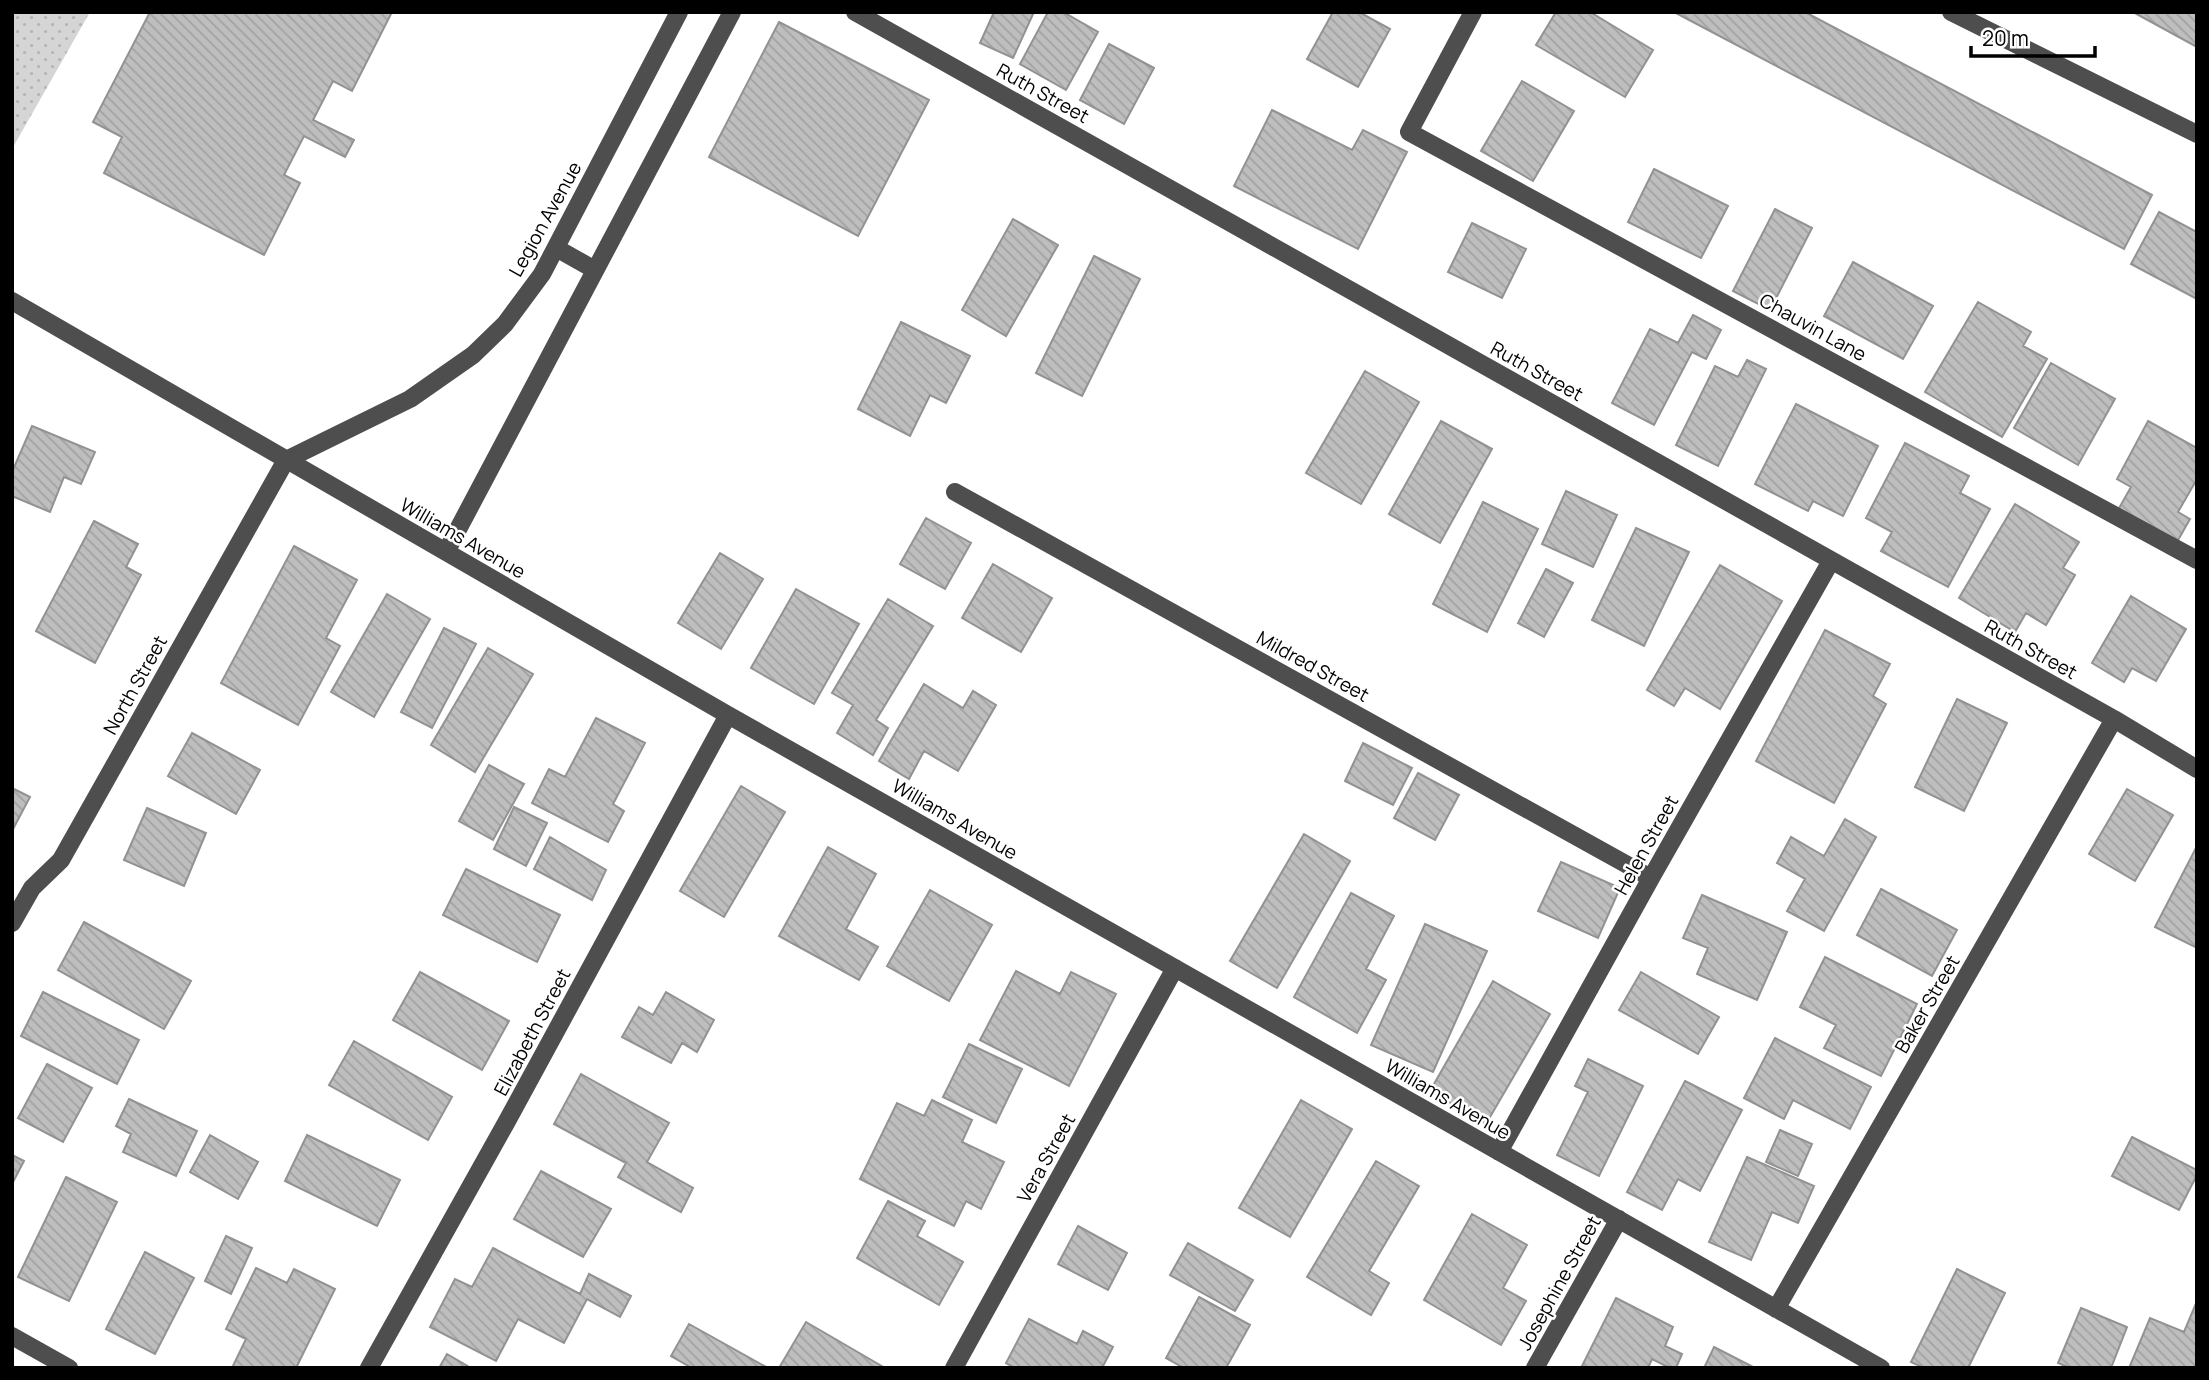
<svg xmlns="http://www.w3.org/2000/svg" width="2209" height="1380" font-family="Manrope,sans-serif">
<defs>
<pattern id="park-dots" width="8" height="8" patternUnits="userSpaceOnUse" patternTransform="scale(1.75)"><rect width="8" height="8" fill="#d5d5d5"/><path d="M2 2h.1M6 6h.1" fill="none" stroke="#b5b5b5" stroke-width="1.8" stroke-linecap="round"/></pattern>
<pattern id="building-back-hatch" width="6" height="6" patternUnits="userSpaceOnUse" patternTransform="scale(1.75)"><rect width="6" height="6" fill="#bebebe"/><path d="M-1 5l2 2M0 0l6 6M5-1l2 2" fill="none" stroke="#a2a2a2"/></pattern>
</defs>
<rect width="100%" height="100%" fill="#fff"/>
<path fill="url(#park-dots)" d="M12 12H90L12 149Z"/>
<path fill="url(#building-back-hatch)" stroke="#929292" stroke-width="2" d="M150 12H392L352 91 333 81 313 120 354 140 345 157 304 136 284 175 300 183 264 255 104 173 122 137 93 122Z
M994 12H1034L1013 58 980 43Z
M1048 12H1063L1098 32 1066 90 1020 64Z
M1333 12H1359L1390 29 1358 87 1307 59Z
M1556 12H1590L1653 50 1625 97 1536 45Z
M1674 12H1805L2152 195 2124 249Z
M2133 12H2197V47Z
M779 22 929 100 858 236 709 157Z
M1109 44 1154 68 1124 124 1080 100Z
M1522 81 1574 111 1533 181 1481 151Z
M1272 110 1352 150 1363 130 1407 152 1358 249 1234 186Z
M1654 169 1728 206 1701 258 1628 222Z
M1775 209 1812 228 1770 310 1733 291Z
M2159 212 2197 232V299L2131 264Z
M1013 219 1058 245 1006 336 962 310Z
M1472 223 1526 249 1502 298 1448 272Z
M1094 256 1140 279 1082 396 1036 373Z
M1853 262 1933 306 1903 359 1824 316Z
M1978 302 2031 332 2023 346 2047 359 2002 437 1925 392Z
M1693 315 1721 330 1706 359 1692 352 1654 425 1612 403 1650 329 1678 343Z
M901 322 970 356 946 403 930 395 910 436 858 409Z
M1747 360 1766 369 1718 466 1676 445 1715 366 1738 377Z
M2051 363 2115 399 2078 465 2014 428Z
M1365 371 1419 402 1361 504 1306 473Z
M1796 404 1878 446 1843 516 1813 501 1808 511 1755 484Z
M1441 421 1492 449 1440 543 1389 514Z
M2148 421 2197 448V479L2178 512 2190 519 2177 542 2118 510 2131 487 2117 479Z
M32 426 95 452 81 484 64 477 50 512 12 496V472Z
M1905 443 1969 476 1960 493 1990 509 1948 587 1881 551 1892 532 1866 518Z
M1566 491 1617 515 1593 567 1542 544Z
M1483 502 1538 529 1487 632 1433 604Z
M2015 504 2079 542 2063 568 2075 575 2046 625 2026 613 2015 632 1959 598Z
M926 518 971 543 945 589 900 564Z
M94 521 138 544 126 567 141 575 95 663 36 631Z
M1636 528 1689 552 1644 646 1592 620Z
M294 546 357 580 326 638 340 646 298 725 221 683Z
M720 553 763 579 721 649 678 623Z
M993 564 1052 598 1021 652 962 618Z
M1720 565 1782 601 1720 709 1685 688 1674 706 1647 690Z
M1546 569 1573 583 1544 637 1518 623Z
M796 589 859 624 814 704 751 668Z
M387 594 430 619 374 717 331 692Z
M2131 596 2186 629 2156 681 2132 668 2124 682 2092 663Z
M888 599 933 626 876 720 888 728 873 755 837 733 853 705 832 693Z
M444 628 476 644 432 728 401 712Z
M1825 630 1890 664 1873 696 1886 704 1834 803 1756 761Z
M488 648 533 674 475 772 431 745Z
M924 684 963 708 973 691 996 705 958 771 924 751 909 779 879 761Z
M1957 699 2007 723 1964 811 1915 787Z
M596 718 645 743 613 804 624 811 608 842 532 803 549 769 565 777Z
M192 733 260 770 236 814 168 776Z
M1363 743 1412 768 1393 805 1345 781Z
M489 765 524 784 493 840 459 821Z
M1418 773 1459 795 1435 840 1394 818Z
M741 786 785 812 724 917 680 891Z
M12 788 30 797 12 831Z
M2127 789 2173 815 2135 881 2089 854Z
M514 807 547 823 526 866 494 849Z
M147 808 206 833 184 886 124 860Z
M1845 819 1876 837 1824 931 1787 911 1805 879 1777 863 1791 837 1824 856Z
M1304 834 1350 861 1277 988 1230 961Z
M550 837 606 870 592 900 534 869Z
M2197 846V948L2155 927Z
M828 847 876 874 846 929 878 947 859 980 779 936Z
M1561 862 1620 888 1598 938 1538 911Z
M466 869 560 915 537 962 443 915Z
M1881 889 1957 930 1932 976 1857 935Z
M930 890 992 925 949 1001 887 966Z
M1351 893 1394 916 1366 969 1386 980 1357 1033 1294 997Z
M1702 895 1787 932 1757 1000 1697 974 1708 948 1683 938Z
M84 922 191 981 164 1029 58 970Z
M1425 924 1487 951 1433 1072 1371 1045Z
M1825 957 1917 1004 1881 1076 1824 1048 1836 1025 1800 1007Z
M1016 971 1060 994 1071 972 1116 994 1069 1086 980 1040Z
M420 972 509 1021 482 1070 393 1020Z
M1641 972 1719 1017 1698 1054 1619 1010Z
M1493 981 1550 1014 1486 1124 1430 1091Z
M43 992 139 1040 117 1084 21 1036Z
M666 992 714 1020 697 1052 682 1043 671 1063 622 1037 639 1007 653 1015Z
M1775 1038 1871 1087 1850 1129 1793 1100 1784 1119 1744 1098Z
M354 1041 452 1097 428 1140 329 1085Z
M969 1044 1022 1069 996 1123 943 1097Z
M1588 1059 1643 1086 1599 1176 1557 1155 1588 1092 1575 1086Z
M47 1064 92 1088 63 1142 18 1118Z
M581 1074 669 1123 647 1162 693 1188 681 1212 618 1177 626 1163 554 1124Z
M1685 1081 1742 1110 1700 1191 1678 1179 1662 1210 1627 1192Z
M129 1099 197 1131 176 1176 123 1152 131 1134 116 1126Z
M932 1100 972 1120 962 1142 1004 1162 981 1209 966 1201 954 1226 860 1179 897 1103 924 1116Z
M1301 1100 1352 1129 1290 1237 1239 1208Z
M1780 1130 1812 1144 1798 1176 1766 1162Z
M210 1135 258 1162 238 1199 190 1172Z
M307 1135 400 1180 377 1226 285 1181Z
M2132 1137 2197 1170V1175L2179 1210 2112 1176Z
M12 1155 24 1161 12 1184Z
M1747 1157 1814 1186 1798 1223 1772 1212 1751 1260 1709 1242Z
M1376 1161 1419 1186 1369 1271 1389 1283 1371 1315 1307 1277Z
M541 1171 611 1209 583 1257 514 1219Z
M66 1177 117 1202 69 1301 18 1277Z
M888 1201 925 1221 917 1236 963 1262 939 1305 857 1258Z
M1472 1214 1527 1245 1503 1288 1526 1301 1501 1345 1424 1300Z
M1078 1226 1127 1253 1108 1290 1058 1264Z
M226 1236 252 1248 231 1294 205 1281Z
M1188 1243 1253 1280 1235 1311 1170 1275Z
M493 1248 580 1294 589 1274 631 1296 620 1317 587 1299 564 1343 518 1319 496 1361 430 1327 455 1279 472 1287Z
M145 1252 194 1278 155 1354 106 1329Z
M256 1268 287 1283 294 1269 335 1289 296 1368H232L246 1339 226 1329Z
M1957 1269 2005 1293 1968 1368H1924L1911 1362Z
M1199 1297 1250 1325 1226 1368H1184L1166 1358Z
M1616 1298 1673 1327 1665 1346 1682 1354 1676 1368H1670L1652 1359 1648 1368H1581Z
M2197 1301V1368H2129L2150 1318 2184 1332Z
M2081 1308 2127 1327 2111 1368H2070L2058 1363Z
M1029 1319 1077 1344 1083 1331 1113 1347 1102 1368H1015L1006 1363Z
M806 1322 885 1368H779Z
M689 1324 768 1368H692L671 1356Z
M1714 1347 1755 1368H1704Z
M447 1354 471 1368H439Z"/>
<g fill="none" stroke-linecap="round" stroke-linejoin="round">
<path stroke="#4e4e4e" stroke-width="18" d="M855 12 2114 719 2197 769
M1473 12 1409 132 2197 560
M1951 12 2197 134
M556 248 595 270
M12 301 728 715 1881 1368
M955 492 1651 878
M446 552 732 12
M12 923 32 888 61 860 286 460 410 399 473 355 505 324 542 274 679 12
M1499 1152 1651 878 1831 561
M1776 1309 2114 719
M12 1336 69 1368
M369 1368 506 1123 728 715
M954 1368 1175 968
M1535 1368 1619 1219"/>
</g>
<g text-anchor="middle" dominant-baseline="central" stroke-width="5" stroke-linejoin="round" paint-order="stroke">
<g font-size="19" fill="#000" stroke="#fff">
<text transform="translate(1043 93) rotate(29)">Ruth Street</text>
<text transform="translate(545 219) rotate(-61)">Legion Avenue</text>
<text transform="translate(1813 327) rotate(29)">Chauvin Lane</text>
<text transform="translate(1537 371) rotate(29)">Ruth Street</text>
<text transform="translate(463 538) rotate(30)">Williams Avenue</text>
<text transform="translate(2031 649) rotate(29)">Ruth Street</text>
<text transform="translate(1313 666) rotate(29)">Mildred Street</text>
<text transform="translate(135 685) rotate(-61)">North Street</text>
<text transform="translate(955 819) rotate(30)">Williams Avenue</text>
<text transform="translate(1646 845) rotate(-61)">Helen Street</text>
<text transform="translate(1927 1004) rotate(-60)">Baker Street</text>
<text transform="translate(532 1032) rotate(-62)">Elizabeth Street</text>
<text transform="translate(1448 1099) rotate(30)">Williams Avenue</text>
<text transform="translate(1046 1158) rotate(-61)">Vera Street</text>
<text transform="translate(1559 1283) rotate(-61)">Josephine Street</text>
</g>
</g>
<rect width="2209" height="1380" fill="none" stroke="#000000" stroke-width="28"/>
<path d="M1971 46v10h124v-10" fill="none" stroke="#000000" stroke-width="3.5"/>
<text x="1982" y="46" font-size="21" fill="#000000" stroke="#ffffff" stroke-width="5" paint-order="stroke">20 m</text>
</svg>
